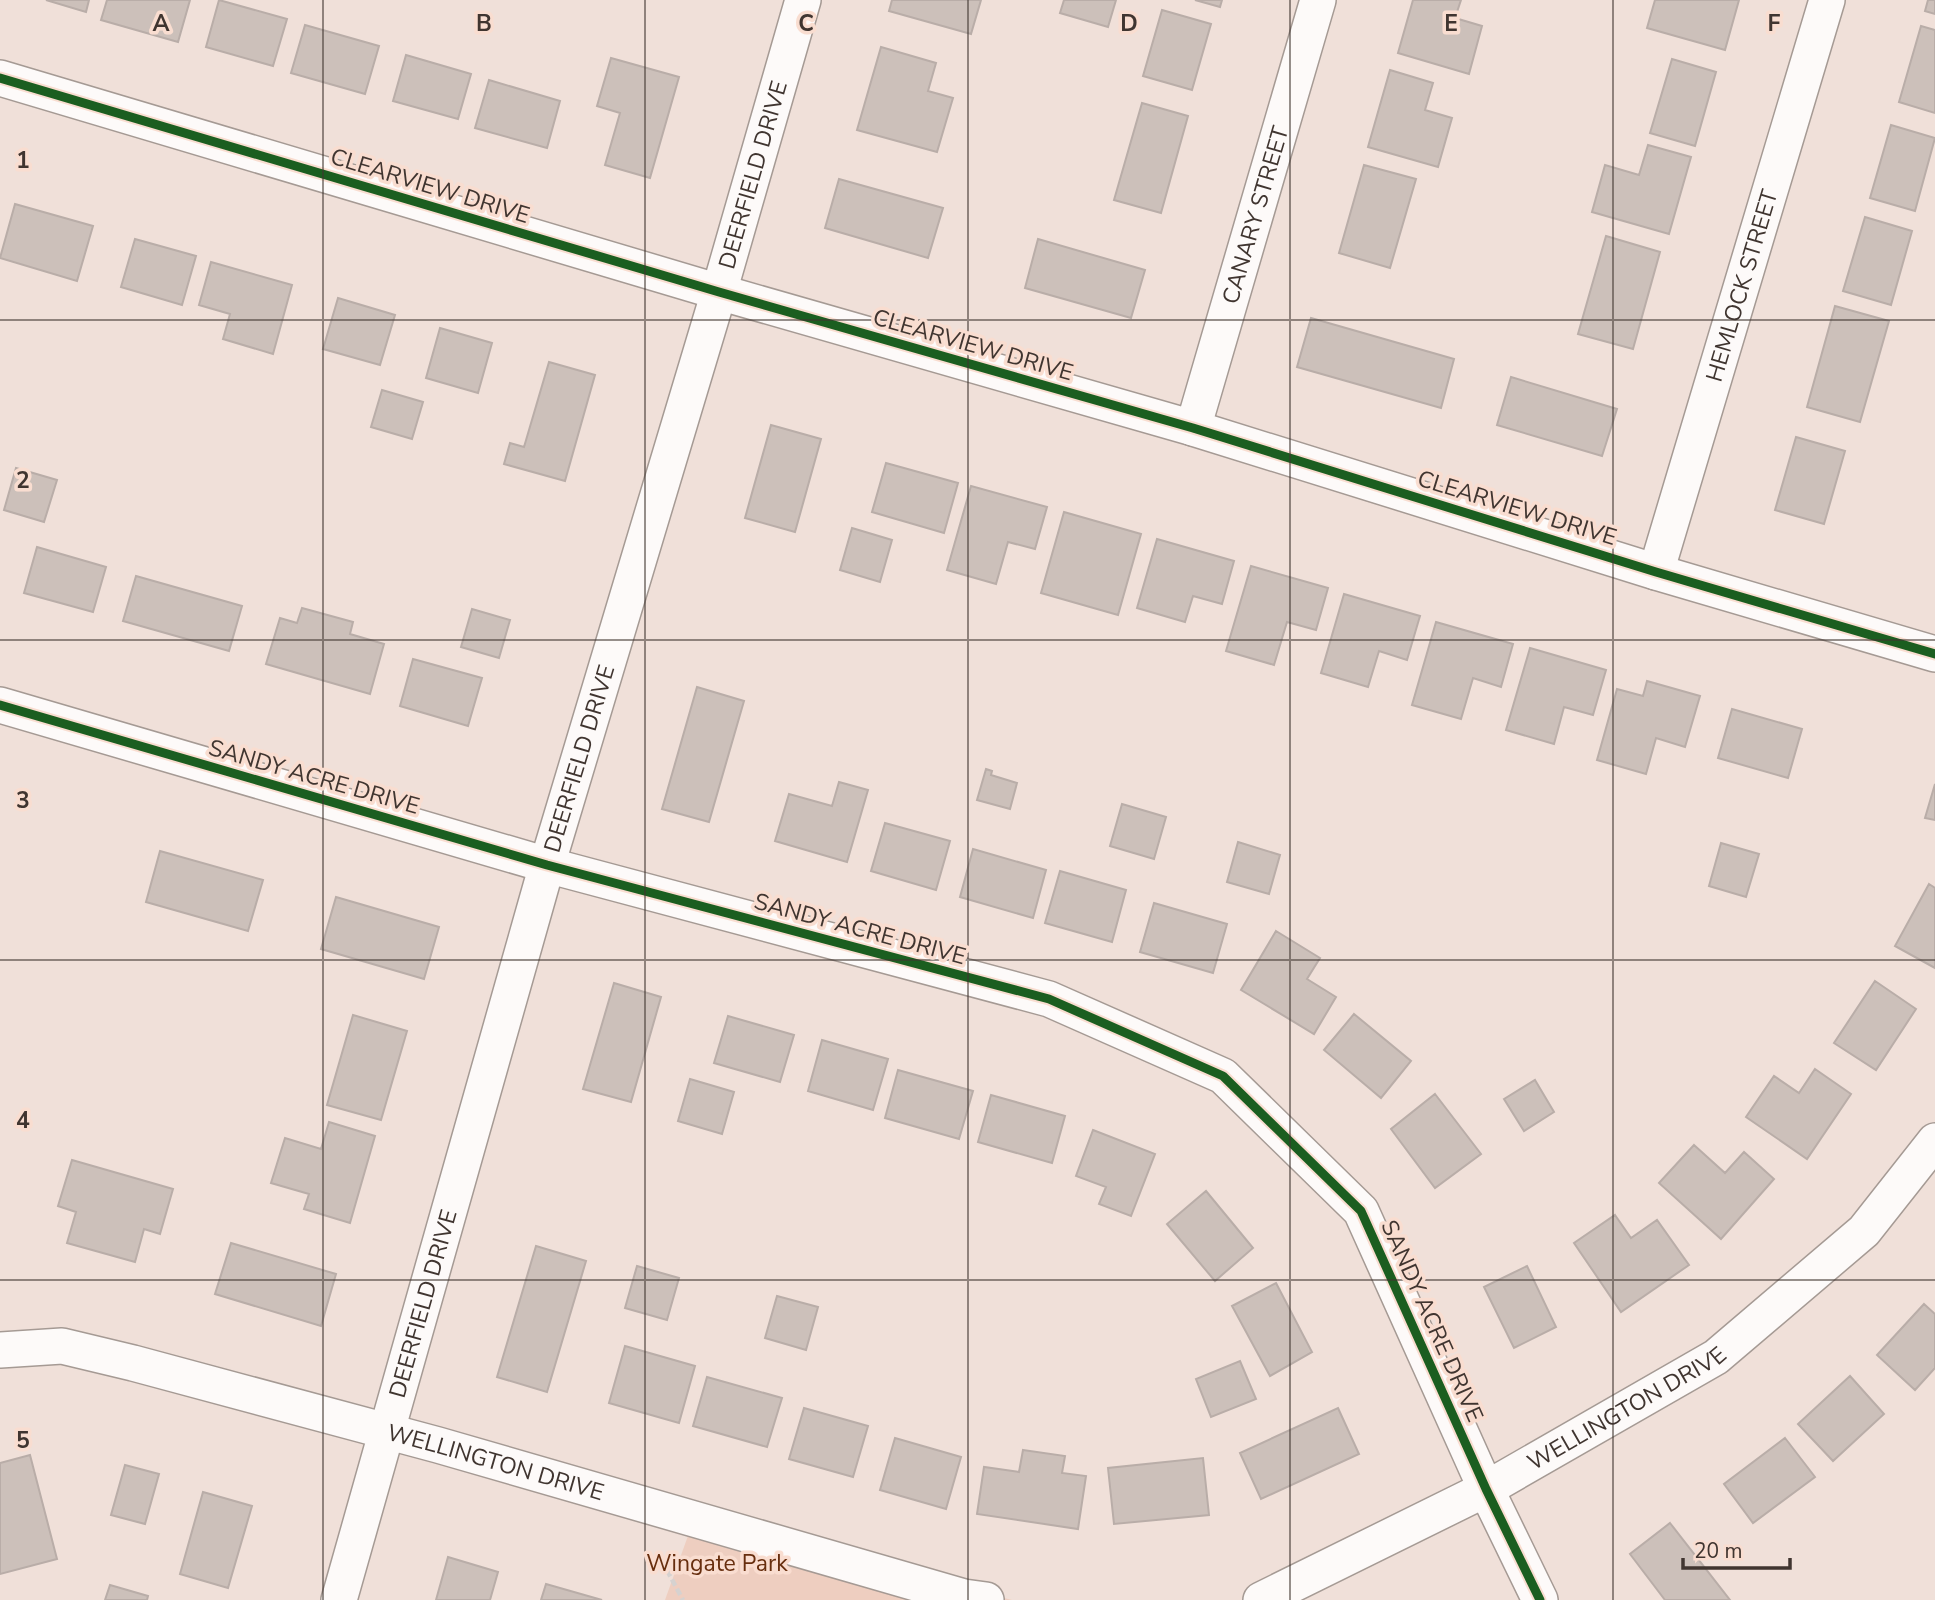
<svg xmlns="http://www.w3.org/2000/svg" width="1935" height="1600" font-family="'Nunito Sans',sans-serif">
<rect width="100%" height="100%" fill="#f0e0d9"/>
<path fill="#eecec0" d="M694 1519 1012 1600H665Z"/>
<path fill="#ccc0ba" stroke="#b9ada8" stroke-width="2" d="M46 0H89L86 12Z
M107 0H190L178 42 101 20Z
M219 0 287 19 273 66 206 47Z
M892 0H981L971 34 889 11Z
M1064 0H1116L1108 27 1060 13Z
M1195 0H1222L1220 7Z
M1413 0H1461L1455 18 1482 26 1469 74 1398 53Z
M1655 0H1739L1725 50 1647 28Z
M1928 0H1935V14L1925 11Z
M1162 10 1211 24 1192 90 1143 76Z
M305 25 379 46 365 94 291 73Z
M1921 26 1935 30V113L1899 102Z
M881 47 936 63 928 91 953 98 937 152 857 130Z
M406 55 471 74 458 119 393 101Z
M611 58 679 77 650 178 605 165 620 113 597 106Z
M1672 59 1716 72 1695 146 1650 133Z
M1390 70 1433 83 1425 110 1452 118 1438 167 1368 147Z
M489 80 560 101 547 148 475 128Z
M1142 103 1188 116 1161 213 1114 200Z
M1891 125 1935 138 1915 211 1870 198Z
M1648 145 1691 157 1669 234 1592 212 1605 165 1639 175Z
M1364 165 1416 179 1390 268 1339 253Z
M839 179 943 208 928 258 825 228Z
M15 204 93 226 77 281 0 258Z
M1865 217 1912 231 1891 305 1843 291Z
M1606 236 1660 252 1633 349 1578 334Z
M135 239 196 256 182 305 121 287Z
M1038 239 1145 270 1131 318 1025 288Z
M211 262 292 285 273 354 223 339 230 314 199 305Z
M338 298 395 315 380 365 323 349Z
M1835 306 1889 321 1860 422 1807 407Z
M1311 318 1454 359 1441 408 1297 367Z
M440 328 492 343 478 393 426 378Z
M549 362 595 375 565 481 504 464 510 443 524 447Z
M1511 377 1617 409 1602 456 1497 425Z
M382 390 423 402 412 439 371 427Z
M771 425 821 439 795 532 745 518Z
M1796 437 1845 451 1824 524 1775 510Z
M886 463 958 483 944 533 872 512Z
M16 468 57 480 44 522 4 510Z
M971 486 1047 507 1035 549 1008 542 996 584 947 570Z
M1064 512 1141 534 1118 615 1041 593Z
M852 528 892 540 880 582 840 570Z
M1157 539 1234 561 1222 604 1193 596 1185 622 1137 608Z
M37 547 106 567 93 612 24 593Z
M1251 566 1328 588 1316 630 1287 622 1274 665 1226 651Z
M136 576 242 606 229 651 123 621Z
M1344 594 1420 616 1407 660 1379 651 1368 687 1321 673Z
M302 608 353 622 350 634 384 644 370 694 266 664 280 618 297 623Z
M472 609 510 620 499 658 461 647Z
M1436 622 1513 644 1501 687 1473 678 1461 719 1412 705Z
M1530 648 1606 670 1593 715 1564 707 1554 744 1506 730Z
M413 659 482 678 468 726 400 706Z
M1647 681 1700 696 1685 747 1656 738 1646 774 1597 760 1617 689 1643 696Z
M697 687 744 701 709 822 662 809Z
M1732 709 1802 729 1788 778 1718 758Z
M986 769 992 771 991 775 1017 783 1010 809 977 800Z
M839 782 868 790 847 862 775 841 789 794 832 806Z
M1935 784V820L1925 818Z
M1122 804 1166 817 1154 859 1110 846Z
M885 823 950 841 936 890 871 871Z
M1238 842 1280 855 1269 894 1227 882Z
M1721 843 1759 854 1746 897 1709 886Z
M973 849 1046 870 1033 918 960 897Z
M160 851 263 880 248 931 146 902Z
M1060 871 1126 890 1112 942 1045 923Z
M1929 884 1935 888V968L1895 946Z
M336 897 439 927 424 979 321 949Z
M1154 903 1227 924 1213 973 1140 952Z
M1276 931 1320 958 1307 979 1336 997 1314 1034 1241 990Z
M1875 981 1916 1009 1876 1070 1834 1043Z
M614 983 661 997 631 1102 583 1089Z
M1354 1014 1411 1061 1381 1098 1324 1050Z
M353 1015 407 1031 381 1120 327 1105Z
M728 1016 794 1035 780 1082 714 1063Z
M822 1040 888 1059 873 1110 808 1091Z
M1815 1069 1851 1094 1807 1159 1746 1117 1774 1076 1799 1093Z
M898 1070 973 1091 959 1139 885 1118Z
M690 1079 734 1092 722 1134 678 1121Z
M1535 1080 1554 1112 1524 1131 1504 1099Z
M1435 1094 1481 1154 1435 1188 1391 1129Z
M991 1095 1065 1116 1052 1163 978 1142Z
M329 1122 375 1136 350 1223 304 1209 309 1194 271 1183 285 1138 321 1149Z
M1093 1130 1155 1154 1131 1216 1099 1204 1106 1187 1076 1176Z
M1694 1145 1725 1173 1744 1152 1774 1179 1721 1239 1659 1183Z
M72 1160 173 1189 160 1234 144 1229 135 1262 67 1243 76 1212 58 1206Z
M1206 1191 1253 1248 1215 1281 1167 1224Z
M1615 1215 1631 1238 1657 1220 1689 1265 1621 1312 1574 1243Z
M231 1243 336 1274 321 1326 215 1294Z
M536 1246 586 1261 547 1392 497 1377Z
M637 1266 679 1278 667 1320 625 1308Z
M1527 1266 1556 1327 1514 1348 1484 1287Z
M1276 1283 1312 1352 1270 1376 1232 1306Z
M777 1296 818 1307 806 1350 765 1338Z
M1924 1304 1935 1314V1368L1915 1390 1877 1355Z
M625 1346 695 1366 679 1423 609 1403Z
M1240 1361 1256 1399 1211 1417 1196 1379Z
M1850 1376 1884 1414 1833 1461 1798 1424Z
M707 1377 782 1398 767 1447 693 1426Z
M804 1408 868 1426 853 1477 789 1459Z
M1338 1408 1359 1454 1261 1499 1240 1453Z
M895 1438 961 1457 946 1509 880 1490Z
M1785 1438 1815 1477 1753 1523 1724 1484Z
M1023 1450 1065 1456 1062 1473 1086 1476 1078 1529 977 1514 984 1467 1019 1472Z
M30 1455 57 1559 0 1574V1463Z
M1203 1458 1209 1515 1114 1524 1108 1468Z
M125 1465 159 1474 145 1524 111 1515Z
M203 1492 252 1506 228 1588 180 1574Z
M1670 1523 1730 1600H1665L1630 1554Z
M448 1557 498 1572 490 1600H436Z
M546 1584 602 1600H541Z
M110 1585 148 1596 147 1600H105Z"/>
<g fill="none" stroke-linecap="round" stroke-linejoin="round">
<g stroke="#a59a94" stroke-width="38">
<g id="minor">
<path d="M0 78 719 292 1193 428 1656 572 1935 654"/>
<path id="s1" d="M1193 428 1318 0"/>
<path id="s2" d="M1656 572 1827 0"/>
<path d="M0 705 547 865 1049 999 1223 1076 1361 1211 1486 1489 1540 1600"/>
<path id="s3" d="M0 1350 62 1346 133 1363 438 1445 964 1597 986 1600"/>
<path id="s4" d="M339 1600 547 865 719 292 803 0"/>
<path id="s5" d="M1261 1600 1486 1489 1716 1357 1864 1231 1935 1141"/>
</g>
</g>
<path stroke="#d6d2d0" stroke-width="4.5" stroke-dasharray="7 3.5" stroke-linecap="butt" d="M662 1561 683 1600"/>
<use href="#minor" stroke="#fdfaf9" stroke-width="35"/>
<g stroke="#f9ddd0" stroke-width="13">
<path id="cycleway" d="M0 78 719 292 1193 428 1656 572 1935 654
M0 705 547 865 1049 999 1223 1076 1361 1211 1486 1489 1540 1600"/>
</g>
<use href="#cycleway" stroke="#1b5e20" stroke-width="9"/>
</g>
<path fill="none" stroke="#403530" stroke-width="2" stroke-opacity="0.55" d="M323 0V1600M645 0V1600M968 0V1600M1290 0V1600M1613 0V1600M0 320H1935M0 640H1935M0 960H1935M0 1280H1935"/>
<g text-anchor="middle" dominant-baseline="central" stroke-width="7" stroke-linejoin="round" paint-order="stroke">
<g font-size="23" fill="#403530" stroke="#f9ddd0">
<text stroke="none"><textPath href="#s4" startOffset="1484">DEERFIELD DRIVE</textPath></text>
<text transform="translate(430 186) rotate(17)">CLEARVIEW DRIVE</text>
<text stroke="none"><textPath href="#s1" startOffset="222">CANARY STREET</textPath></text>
<text stroke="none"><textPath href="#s2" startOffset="299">HEMLOCK STREET</textPath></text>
<text transform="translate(973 345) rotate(16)">CLEARVIEW DRIVE</text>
<text transform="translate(1517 508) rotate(17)">CLEARVIEW DRIVE</text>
<text stroke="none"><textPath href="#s4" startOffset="875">DEERFIELD DRIVE</textPath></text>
<text transform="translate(314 777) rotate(16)">SANDY ACRE DRIVE</text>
<text transform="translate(860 929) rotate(15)">SANDY ACRE DRIVE</text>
<text stroke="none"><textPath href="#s4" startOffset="308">DEERFIELD DRIVE</textPath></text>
<text transform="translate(1432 1321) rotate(66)">SANDY ACRE DRIVE</text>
<text stroke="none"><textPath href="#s5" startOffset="413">WELLINGTON DRIVE</textPath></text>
<text stroke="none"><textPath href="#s3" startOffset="511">WELLINGTON DRIVE</textPath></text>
</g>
<g font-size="23" fill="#672e0e" stroke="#f9ddd0">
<text x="717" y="1563">Wingate Park</text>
</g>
</g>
<g font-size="23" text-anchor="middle" font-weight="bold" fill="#403530" stroke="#f9ddd0" stroke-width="7" stroke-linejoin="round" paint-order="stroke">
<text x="161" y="31">A</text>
<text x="484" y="31">B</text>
<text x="806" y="31">C</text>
<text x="1129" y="31">D</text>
<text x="1451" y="31">E</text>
<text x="1774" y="31">F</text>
<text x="23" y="168">1</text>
<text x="23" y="488">2</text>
<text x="23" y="808">3</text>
<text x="23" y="1128">4</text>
<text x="23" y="1448">5</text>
</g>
<path d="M1683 1558v10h107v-10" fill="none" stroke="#403530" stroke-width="3.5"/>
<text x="1694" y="1558" font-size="21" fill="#403530" stroke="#f9ddd0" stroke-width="5" paint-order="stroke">20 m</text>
</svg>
